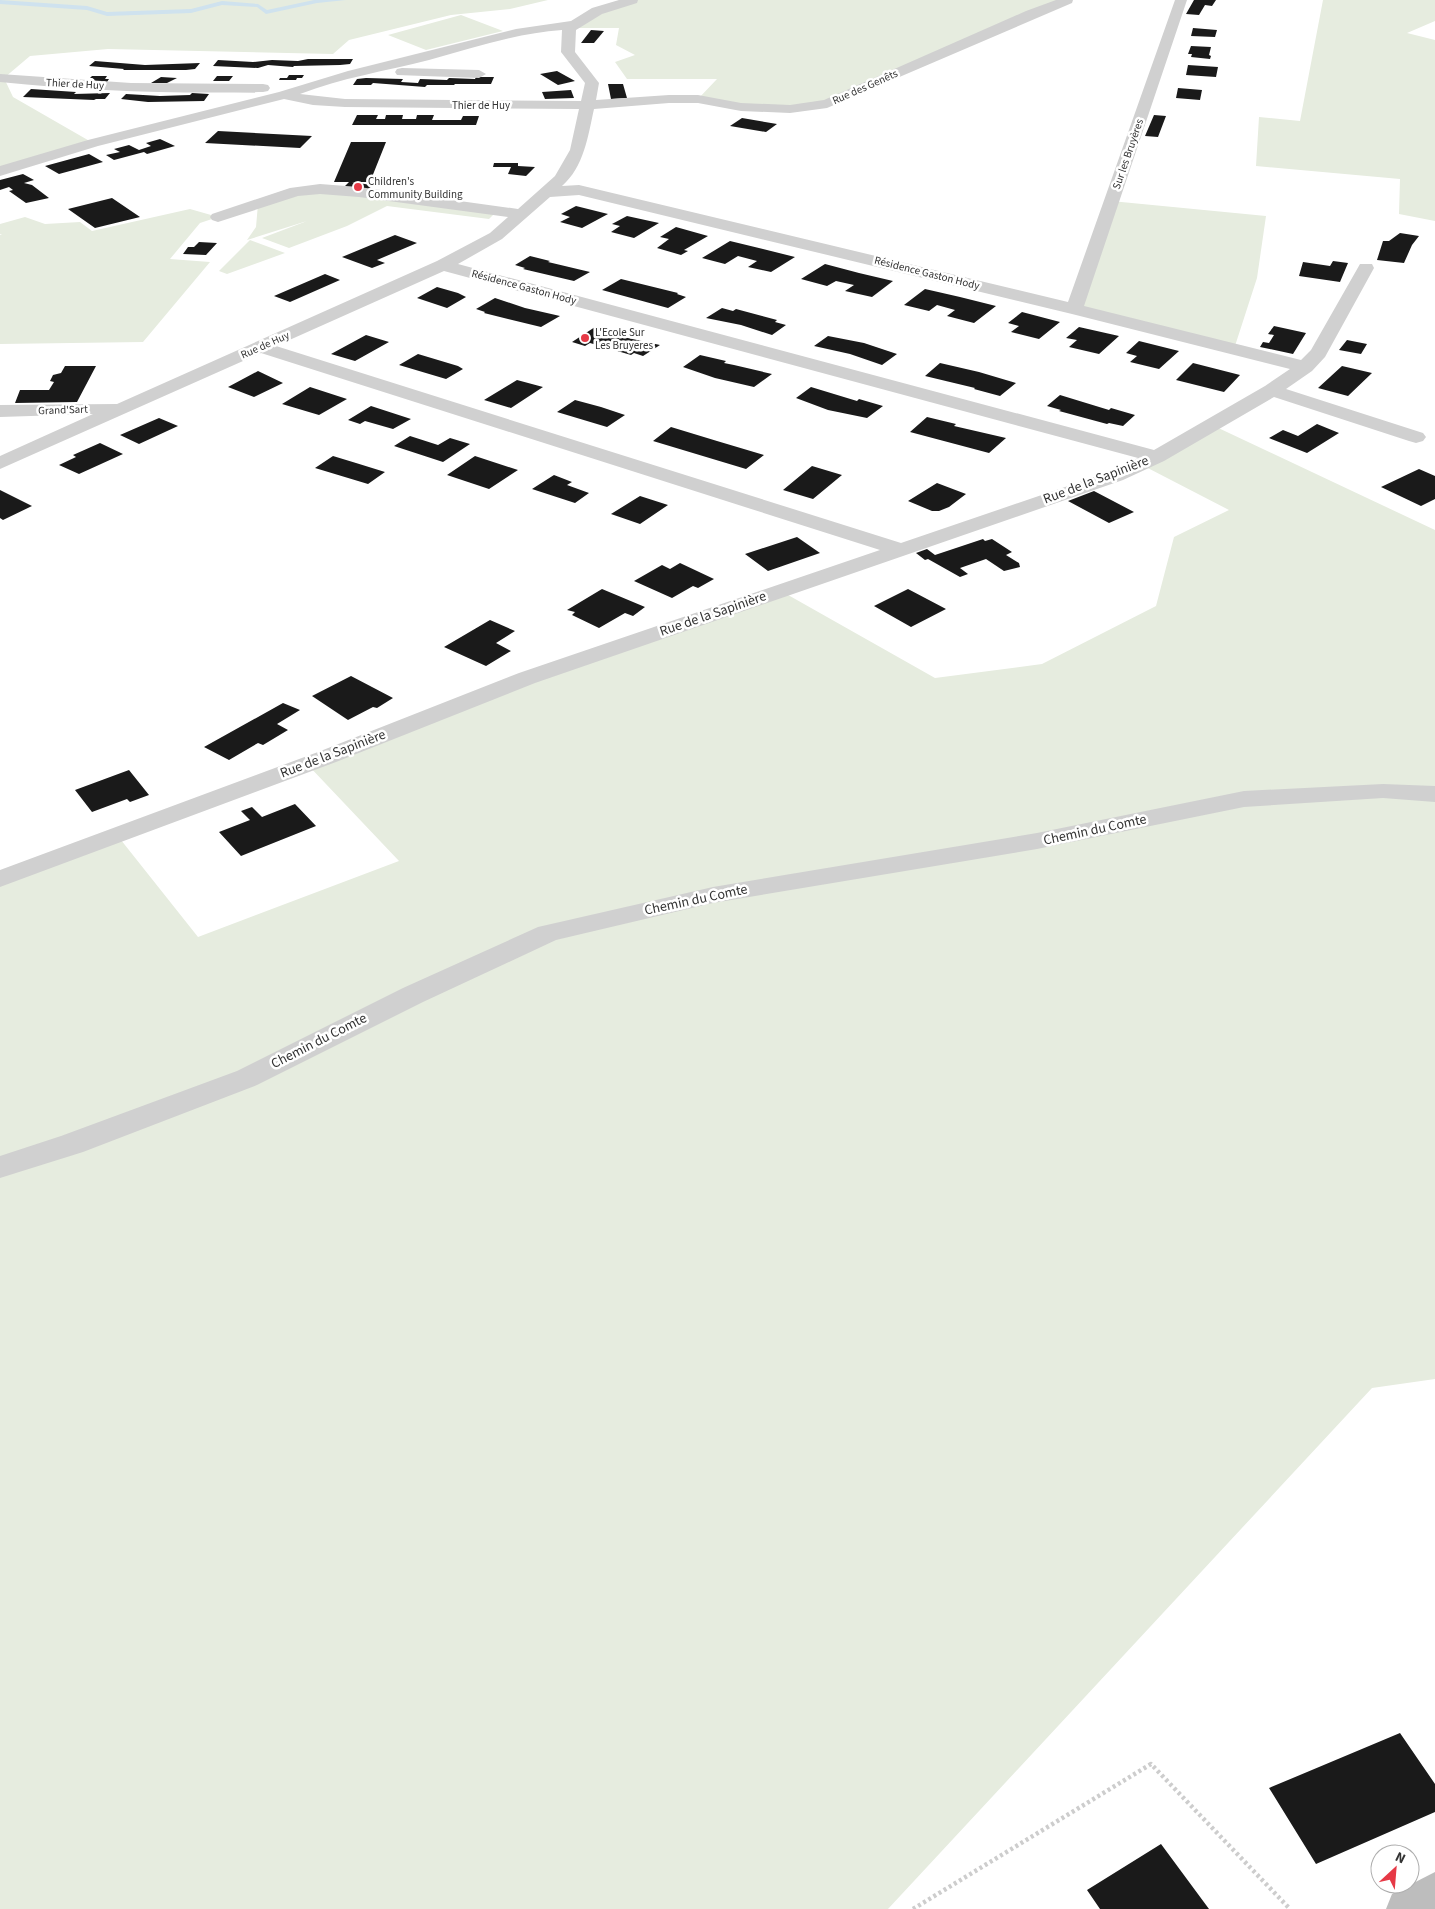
<svg xmlns="http://www.w3.org/2000/svg" width="1435" height="1909" font-family="'Source Sans 3',sans-serif">
<rect width="100%" height="100%" fill="#fff"/>
<path fill="#e6ecdf" d="M0 0H548L510 9 451 15 349 40 333 54 108 49 30 56 4 78 13 97 93 143 0 171Z
M632 0H1067L827 104 790 109 698 99 717 79H627L615 62 635 55 616 45 619 28H569Z
M1323 0H1435V21L1407 33 1435 40V221L1399 214 1400 179 1256 166 1259 117 1300 121Z
M461 15 503 31 426 50 388 35Z
M320 189 497 211 489 219 387 206 347 226 289 248 262 238 307 221 247 240 256 227 258 204Z
M1111 201 1266 216 1257 278 1234 349 1074 309Z
M190 209 218 217 200 223 170 259 210 262 143 342 0 344V235H2L0 234V224L25 217 45 224 80 222 92 231Z
M250 240 285 253 227 274 219 271Z
M1212 425 1435 530V1379L1372 1388 888 1909H0V879L117 835 198 937 399 861 307 764 781 591 935 678 1042 664 1156 606 1174 537 1229 510 1140 464Z"/>
<g fill="none" stroke-linecap="round" stroke-linejoin="round">
<path fill="#cfe2ee" fill-rule="evenodd" d="M0 0 87 6 107 12 191 9 222 1 258 4 267 10 314 0H346L317 3 266 14 257 7 222 5 191 13 107 16 87 10 0 4Z"/>
</g>
<path fill="#1a1a1a" d="M1194 0H1216L1212 6 1205 5 1199 15 1186 14Z
M1193 28 1217 30 1215 37 1191 36Z
M591 30 604 31 594 43H581Z
M1191 46 1211 47 1209 55 1211 56 1210 59 1191 57 1192 54H1188Z
M308 59H353L350 64 340 65 294 66 293 67 268 65 258 68 213 66 218 60 253 62 272 60 298 61Z
M95 61 145 65 200 63 195 69 186 70H123L124 69 89 66Z
M1188 65 1218 67 1216 77 1186 75Z
M557 71 575 81 558 85 540 74Z
M289 75H304L302 78H297L296 80H279L280 78H287Z
M92 76H107L105 79H109L107 82 91 81 93 78H90Z
M217 76H233L229 81H213Z
M161 77 177 78 167 83H151Z
M476 77H494L491 84H455L454 85H427L425 87 373 83 371 85H353L357 79 366 78 403 79 401 82 418 83 420 79 447 80 449 78 475 79Z
M608 84H623L627 98 611 99Z
M1178 88 1202 90 1200 100 1176 98Z
M31 89 76 92 74 94 110 93 105 99H96L94 100 23 97Z
M571 90 574 98 545 99 542 92Z
M192 93 209 94 204 101 148 102 121 99 126 94 160 96 190 95Z
M357 115H378L376 119H385L386 115H403L402 119H416L417 115H434L432 120H461L463 116H479L476 125H352Z
M1154 115 1166 116 1158 137 1145 136Z
M742 118 777 124 766 132 730 126Z
M218 131 312 136 300 148 205 143Z
M160 139 175 146 147 154 144 152 114 160 106 155 120 152 114 149 129 145 139 150 151 146 146 143Z
M351 142H386L370 182H352L371 185 370 189H342L349 182H334Z
M89 154 103 162 59 174 45 166Z
M494 163H518V166L535 167 526 176 508 174 511 167H493Z
M23 174 34 180 24 183 32 185 49 198 26 203 9 191 13 190 9 187 0 190V180Z
M112 198 140 217 95 228 68 209Z
M576 206 608 214 582 228 560 222 570 217 561 214Z
M627 216 659 223 634 238 611 232 620 226 612 224Z
M676 227 708 236 684 250 688 251 681 255 657 248 669 239 660 237Z
M1400 233 1419 236 1412 245 1404 263 1377 260 1383 241H1389Z
M395 235 417 243 377 260 385 263 372 268 342 257Z
M730 241 763 249 795 257 771 272 748 267 757 261 738 256 725 264 702 258Z
M199 242 217 243 206 255 183 254 188 247H194Z
M530 256 550 261 548 262 590 272 574 281 523 269 525 268 515 265Z
M1333 261 1348 263 1340 282 1299 276 1303 262 1330 266Z
M825 264 859 273 893 281 872 297 845 291 854 285 836 281 827 286 801 279Z
M325 274 340 280 290 302 274 296Z
M621 279 678 293 677 294 686 297 668 308 602 290Z
M437 287 458 293 466 297 447 308 417 298Z
M925 289 960 297 996 306 974 323 947 316 955 310 937 305 929 311 904 305Z
M495 298 525 308 560 316 541 327 484 313 485 312 476 309Z
M722 308 733 311 736 309 777 320 775 322 786 325 772 335 741 325 706 318Z
M1022 312 1060 322 1039 339 1011 332 1019 326 1008 323Z
M1274 326 1306 333 1293 354 1260 347 1263 342 1269 343 1274 335 1268 334Z
M595 327 617 333 614 335 660 345 643 356 634 353 631 355 590 343 585 346 572 342Z
M1079 327 1119 336 1099 354 1069 347 1077 340 1066 338Z
M366 335 389 342 355 361 331 354Z
M828 336 864 343 897 354 882 365 850 354 814 346Z
M1347 340 1367 344 1361 354 1339 350Z
M1139 341 1179 351 1159 369 1130 362 1137 356 1126 353Z
M418 354 458 366 463 369 446 379 399 365Z
M700 355 726 361 724 363 734 365 772 374 754 387 715 378 683 367Z
M940 363 979 372 1016 383 1000 396 974 389 975 388 925 376Z
M1193 363 1240 375 1224 392 1176 380Z
M65 366H96L77 402 15 403 20 390H49L54 382 50 381 53 375 61 373Z
M1342 366 1372 373 1348 396 1318 388Z
M258 371 283 383 254 397 228 387Z
M517 380 543 387 511 408 484 400Z
M310 387 347 399 319 415 282 404Z
M811 387 857 401 859 399 883 406 867 418 828 410 796 398Z
M1060 395 1109 410 1111 408 1135 415 1123 426 1109 423 1107 424 1059 411 1061 410 1047 406Z
M575 400 601 407 625 415 607 427 557 412Z
M371 406 411 419 393 429 365 421 360 424 348 420Z
M927 417 956 424 954 426 1006 438 989 453 910 432Z
M159 418 178 426 139 444 120 435Z
M1317 424 1339 433 1307 453 1269 438 1283 430 1298 436Z
M671 427 717 441 764 455 746 469 653 441Z
M410 436 438 445 450 438 470 444 443 462 394 446Z
M100 443 123 454 79 474 59 465 76 457 73 455Z
M333 456 356 463 385 472 368 484 315 468Z
M475 456 518 470 489 489 447 475Z
M812 466 842 475 813 499 783 490Z
M1419 469 1435 476V499L1421 506 1381 487Z
M554 475 572 482 567 485 589 493 575 503 532 489Z
M937 483 966 494 949 507 939 511H932L908 501Z
M0 490 32 506 3 520 0 518Z
M1094 491 1134 512 1109 523 1068 501Z
M640 496 668 505 640 524 611 514Z
M797 537 820 553 768 571 745 554Z
M983 539 985 541 992 539 1012 552 1006 555 1019 563 1020 567 1004 571 986 559 960 568 968 574 960 577 928 559 925 560 916 553 927 549 935 555Z
M680 563 714 579 698 588 693 586 672 598 634 581 662 565 670 569Z
M602 589 645 607 633 616 625 613 599 628 572 615 575 612 567 610Z
M908 589 946 609 911 627 874 606Z
M490 620 515 631 496 643 511 651 486 666 444 647Z
M351 676 393 698 377 708 373 707 348 720 312 696Z
M283 703 300 710 277 724 288 730 263 745 258 743 229 760 204 747Z
M129 770 149 795 130 802 127 799 92 812 75 790Z
M295 804 316 826 241 856 219 832 250 820 241 811 252 807 262 817Z
M1400 1733 1435 1784V1812L1316 1864 1269 1788Z
M1161 1844 1209 1909H1100L1087 1890Z"/>
<g fill="none" stroke-linecap="round" stroke-linejoin="round">
<path stroke="#cdcdcd" stroke-width="4.5" stroke-dasharray="3 3" stroke-linecap="butt" d="M913 1909 1151 1764 1290 1909"/>
<path fill="#d0d0d0" fill-rule="evenodd" d="M619 0H638L637 3 602 14 576 30 575 52 599 83 596 100 669 95H698L741 103 790 105 824 100 1026 11 1056 0H1073L1072 3 827 108 790 113 741 111 698 103H669L594 109C588 136 584 167 562 186L579 185 1068 302 1175 0H1187L1084 306 1301 360 1311 350 1360 264H1372L1374 268 1325 357 1312 371 1286 389 1423 433 1426 437 1423 441 1416 443 1409 441 1274 397 1164 461 1123 480 535 683 336 762 0 887V870L318 752 519 673 880 550 261 353 0 469V456L93 414 0 417V405L117 404 437 261 490 233 508 217 359 197 320 194 298 196 218 222 212 220 210 217 212 214 290 188 320 184 359 187 518 209 555 176 570 150 579 109 345 107 313 105 284 99 98 146 0 176V166L88 140 279 92 348 71 516 29 571 21 592 8ZM562 30 561 52 585 83 581 101 345 99 300 94C341 78 386 71 429 60 473 48 517 33 562 30ZM579 195 1072 314 1290 369 1265 386 1154 450 458 264 502 239 550 197ZM444 271 1138 458 1109 472 901 543 276 346Z
M402 68 479 70 486 74 479 78 397 75 395 72 397 69Z
M0 74 131 83 263 84 268 85 270 88 268 91 263 92C175 94 88 91 0 82Z
M1383 784 1435 786V802L1383 798 1244 807 1037 849 713 903 556 940 423 1002 257 1085 83 1152 0 1178V1156L61 1136 237 1071 403 988 538 927 713 887 1037 833 1244 791Z"/>
<path fill="#bdbdbd" fill-rule="evenodd" d="M1435 1872V1909H1386L1392 1894Z"/>
</g>
<g fill="#e63946" stroke="#fff" stroke-width="2">
<circle cx="358" cy="187" r="5"/>
<circle cx="585" cy="338" r="5"/>
</g>
<g text-anchor="middle" dominant-baseline="central" stroke-width="5" stroke-linejoin="round" paint-order="stroke">
<g font-size="11" fill="#333" stroke="#fff">
<text transform="translate(75 84) rotate(3)">Thier de Huy</text>
<text transform="translate(865 87) rotate(-24)">Rue des Genêts</text>
<text x="481" y="105">Thier de Huy</text>
<text transform="translate(1128 154) rotate(-71)">Sur les Bruyères</text>
<text transform="translate(927 273) rotate(14)">Résidence Gaston Hody</text>
<text transform="translate(524 287) rotate(15)">Résidence Gaston Hody</text>
<text transform="translate(265 345) rotate(-24)">Rue de Huy</text>
<text transform="translate(63 410) rotate(-2)">Grand'Sart</text>
</g>
<g font-size="11" fill="#333" stroke="#fff" text-anchor="start">
<text x="368" y="181">Children's<tspan x="368" dy="13">Community Building</tspan></text>
<text x="595" y="332">L'Ecole Sur<tspan x="595" dy="13">Les Bruyeres</tspan></text>
</g>
<g font-size="14" fill="#333" stroke="#fff">
<text transform="translate(1096 480) rotate(-21)">Rue de la Sapinière</text>
<text transform="translate(713 614) rotate(-19)">Rue de la Sapinière</text>
<text transform="translate(333 754) rotate(-21)">Rue de la Sapinière</text>
<text transform="translate(1095 830) rotate(-12)">Chemin du Comte</text>
<text transform="translate(696 900) rotate(-12)">Chemin du Comte</text>
<text transform="translate(319 1041) rotate(-27)">Chemin du Comte</text>
</g>
</g>
<g transform="translate(1395 1869) rotate(26)"><circle r="24" fill="#ffffff" stroke="#adadad"/>
<path d="M0-4L9 19L0 12L-9 19Z" fill="#e63946"/>
<text y="-8" font-size="14" font-weight="bold" text-anchor="middle" fill="#333333">N</text>
</g>
</svg>
